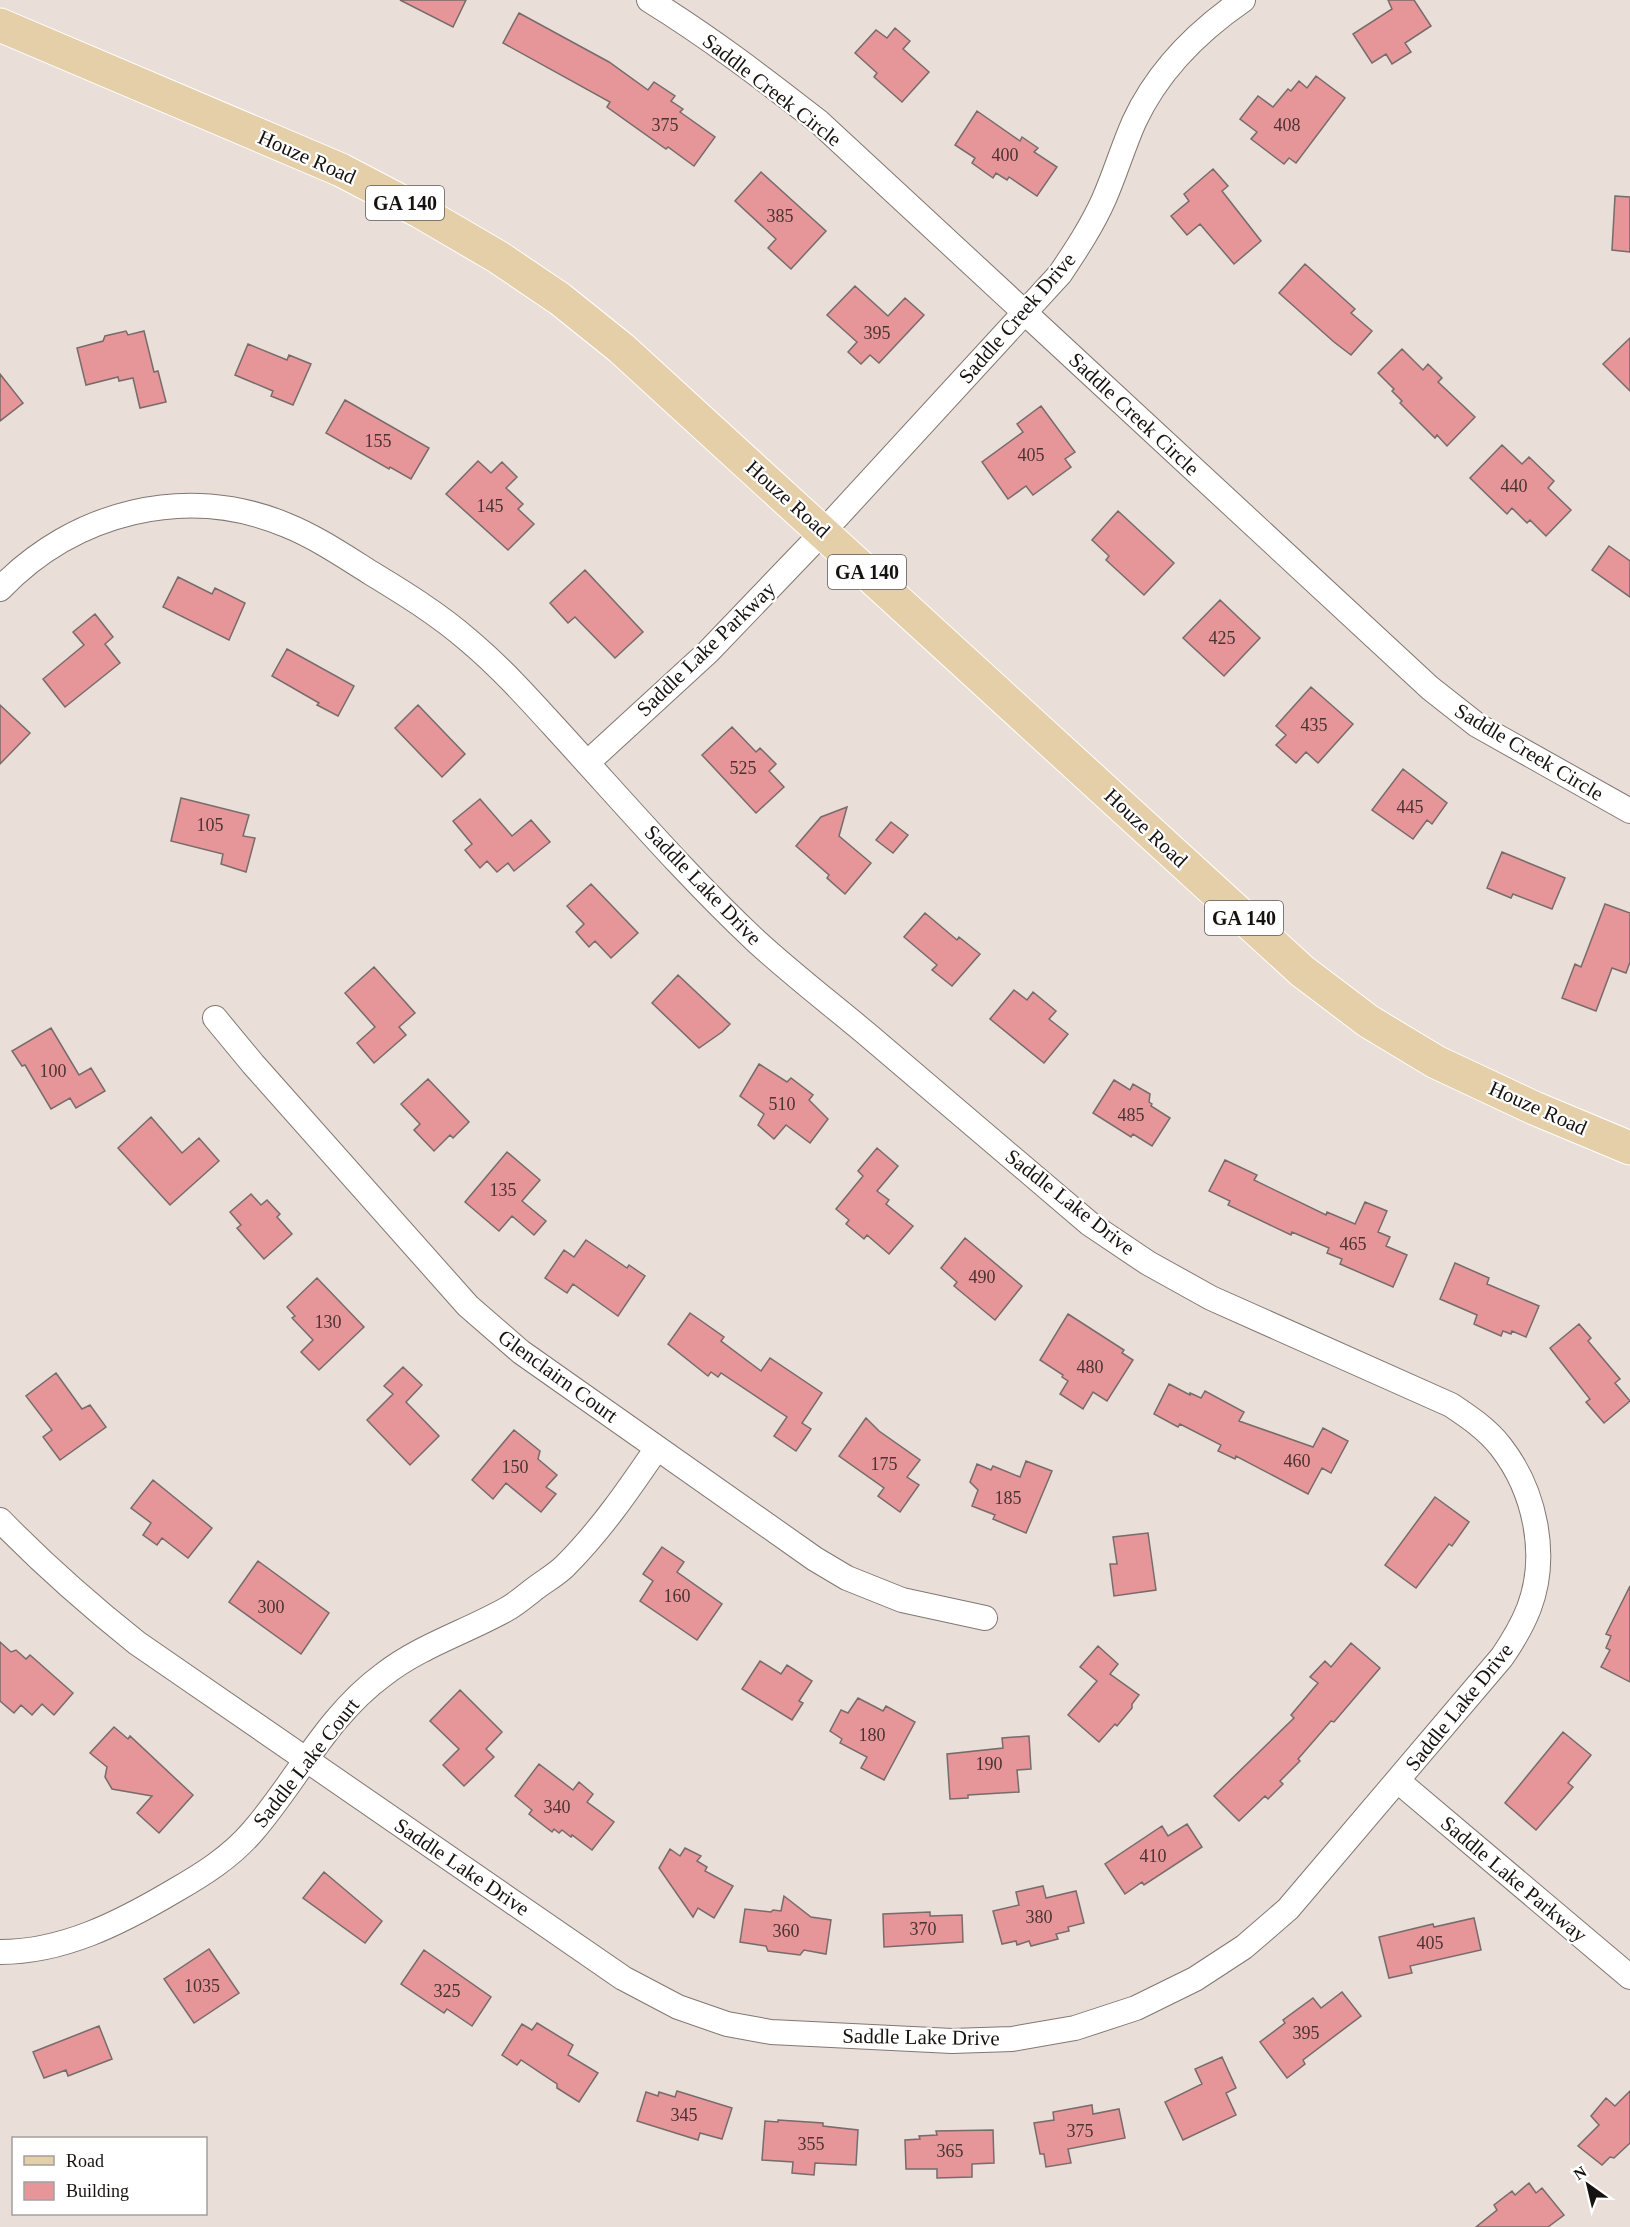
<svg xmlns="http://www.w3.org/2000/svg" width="1630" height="2227" font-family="Georgia,serif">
<rect width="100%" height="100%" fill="#eaded8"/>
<path fill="#e69699" stroke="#776b6b" stroke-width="1.5" d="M400 0H466L453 27Z
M1388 0H1414L1431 26 1405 43 1411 52 1392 64 1386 54 1372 63 1353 34 1392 9Z
M519 13 609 62 648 90 654 82 675 96 671 101 683 109 680 112 715 137 694 166 668 147 666 149 607 107 610 102 503 43Z
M895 28 910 41 903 49 929 72 902 102 874 77 877 73 855 53 876 30 887 38Z
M1316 76 1345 98 1296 163 1289 158 1284 164 1251 139 1257 132 1240 119 1258 96 1273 107 1288 89 1291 91 1299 81 1307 88Z
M977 111 1020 141 1022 137 1038 148 1034 152 1057 167 1037 196 1009 177 1007 180 996 173 993 178 972 163 975 158 955 145Z
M1213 169 1228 186 1222 191 1261 241 1234 264 1200 224 1187 235 1171 216 1189 201 1184 194Z
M761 172 826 231 791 269 768 248 776 239 735 201Z
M1615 196 1630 197V252L1612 250Z
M1305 264 1355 309 1351 313 1372 331 1351 355 1334 342 1279 293Z
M855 286 888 316 905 298 924 315 879 363 870 355 861 364 848 352 857 342 827 315Z
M126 331 128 335 144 331 154 372 158 371 166 402 140 408 133 378 119 381 118 377 86 385 77 348 103 341 105 336Z
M1630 338V391L1603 364Z
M248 344 287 360 289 355 311 364 293 405 271 396 273 391 235 375Z
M1402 349 1423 370 1428 364 1442 378 1438 382 1475 417 1447 446 1437 435 1435 438 1400 403 1402 401 1392 391 1394 389 1378 373Z
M0 374 23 403 0 421Z
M345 400 429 448 411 479 390 467 389 469 326 433Z
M1041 406 1075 452 1065 459 1071 467 1033 495 1026 486 1008 499 982 462 1023 432 1017 424Z
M1502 445 1522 464 1529 457 1554 481 1548 488 1571 510 1546 536 1530 520 1527 523 1512 508 1507 514 1470 478Z
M478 461 491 473 502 462 517 477 506 488 523 504 518 509 534 524 508 550 446 494Z
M1118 511 1174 563 1144 595 1106 560 1109 556 1092 540Z
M1609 546 1630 561V597L1592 570Z
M585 570 643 632 615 658 575 617 568 623 550 603Z
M178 577 212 594 215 588 245 603 229 640 163 607Z
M1220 600 1260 638 1224 676 1183 638Z
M95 614 113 637 105 644 120 663 65 707 43 679 84 645 73 632Z
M287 649 354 686 338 716 317 705 319 703 272 676Z
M1311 687 1353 724 1318 763 1306 752 1296 763 1276 745 1286 735 1276 726Z
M0 705 30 733 0 764Z
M418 705 465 754 442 777 395 728Z
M732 727 756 752 760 748 776 764 769 771 784 787 756 813 702 755Z
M1403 769 1447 803 1432 824 1427 820 1413 839 1372 810Z
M181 798 249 815 243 836 255 838 246 872 221 864 223 854 171 841Z
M480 799 512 836 531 820 550 842 514 871 508 863 497 872 487 861 480 868 465 850 472 844 453 821Z
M847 807 839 836 871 863 845 894 827 878 829 875 796 846 821 817Z
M891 822 908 835 893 853 876 840Z
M1502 852 1565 878 1552 909 1513 894 1511 898 1487 888Z
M591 884 638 933 611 958 595 941 589 947 576 932 584 924 567 906Z
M1605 904 1630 913V962L1626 973 1612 968 1596 1011 1562 998 1575 964 1581 967Z
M925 913 957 940 959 937 980 954 952 986 932 970 937 965 904 937Z
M374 967 415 1013 399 1027 406 1035 374 1063 357 1043 375 1027 345 993Z
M678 975 730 1024 722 1032 699 1048 652 1003Z
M1014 990 1027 1000 1033 992 1056 1011 1049 1019 1068 1034 1044 1063 990 1019Z
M51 1028 79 1075 91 1068 105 1091 76 1108 70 1098 51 1109 25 1065 22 1066 12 1051Z
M759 1064 787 1082 791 1078 813 1095 809 1100 828 1119 810 1143 786 1125 774 1139 758 1125 764 1114 740 1096Z
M428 1079 469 1122 453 1138 450 1135 434 1151 414 1130 420 1124 401 1104Z
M1114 1080 1130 1090 1133 1084 1150 1094 1149 1102 1152 1104 1151 1106 1170 1118 1152 1146 1133 1134 1131 1137 1093 1113Z
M151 1117 182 1153 199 1138 219 1161 170 1205 118 1148Z
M877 1148 898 1166 877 1191 889 1200 886 1204 913 1226 889 1254 867 1235 864 1239 846 1224 849 1220 836 1209 863 1176 858 1171Z
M507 1152 540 1180 522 1201 546 1221 534 1235 512 1216 499 1231 465 1202Z
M1225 1160 1257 1175 1254 1180 1326 1215 1327 1212 1355 1224 1365 1202 1387 1211 1378 1232 1390 1237 1386 1246 1407 1255 1393 1287 1340 1264 1342 1259 1327 1253 1329 1248 1292 1232 1291 1235 1228 1205 1230 1201 1209 1191Z
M251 1194 261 1205 267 1200 280 1214 277 1217 292 1234 264 1259 237 1228 241 1225 230 1212Z
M965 1238 1022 1286 995 1320 954 1286 957 1282 941 1268Z
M586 1240 627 1268 629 1265 645 1276 618 1316 573 1284 567 1293 545 1278 564 1250 574 1257Z
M1455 1263 1489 1278 1487 1284 1539 1306 1526 1337 1512 1331 1511 1334 1503 1331 1501 1336 1474 1324 1477 1315 1440 1299Z
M317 1278 364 1327 319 1370 301 1352 313 1340 292 1318 295 1316 287 1307Z
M690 1313 724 1337 721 1341 761 1371 770 1358 822 1393 802 1423 811 1429 796 1451 774 1436 787 1417 721 1373 718 1377 711 1372 708 1376 668 1344Z
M1068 1314 1124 1350 1122 1353 1133 1360 1107 1401 1093 1392 1083 1409 1060 1394 1068 1381 1062 1377 1063 1375 1040 1360Z
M1579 1324 1591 1338 1588 1341 1620 1379 1615 1383 1630 1401 1604 1423 1586 1402 1590 1399 1550 1348Z
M403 1367 422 1385 406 1402 439 1436 410 1465 367 1420 393 1394 384 1386Z
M56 1373 82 1409 90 1405 106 1427 60 1460 43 1437 52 1430 26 1396Z
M1169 1384 1190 1395V1393L1201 1398 1205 1391 1244 1412 1239 1421 1313 1447 1323 1428 1348 1441 1331 1473 1322 1468 1308 1494 1236 1456 1235 1459 1218 1451 1221 1445 1180 1424 1178 1427 1154 1414Z
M866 1418 879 1431 920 1460 907 1477 919 1485 900 1512 878 1496 884 1488 839 1456Z
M514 1430 540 1451 538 1459 557 1475 546 1487 556 1494 541 1512 506 1483 493 1499 472 1480Z
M1026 1461 1052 1471 1026 1533 993 1519 995 1515 972 1506 978 1490 970 1482 977 1464 991 1470 993 1466 1020 1477Z
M153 1480 212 1528 188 1558 162 1538 157 1545 143 1535 151 1523 131 1508Z
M1435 1497 1469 1522 1452 1546 1449 1544 1416 1588 1385 1565Z
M1148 1533 1156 1590 1114 1596 1110 1564H1117L1113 1537Z
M662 1547 684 1562 677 1572 722 1604 697 1640 640 1601 653 1581 643 1574Z
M258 1561 329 1613 301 1654 229 1602Z
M1630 1586V1682L1601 1667 1610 1650 1606 1648 1611 1636 1606 1634Z
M0 1642 11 1652 16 1650 26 1659 30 1655 73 1693 54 1715 42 1704 32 1715 21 1705 14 1713 0 1701Z
M1351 1643 1380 1668 1334 1722 1331 1721 1298 1759 1300 1761 1280 1781 1283 1784 1268 1799 1265 1796 1239 1821 1214 1796 1294 1718 1291 1715 1318 1683 1310 1677 1325 1661 1331 1667Z
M1098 1646 1118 1664 1110 1674 1139 1695 1132 1704V1708L1117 1726 1115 1724 1099 1742 1068 1715 1097 1681 1080 1667Z
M760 1661 781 1674 787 1665 812 1681 799 1701 803 1703 792 1720 742 1689Z
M460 1690 502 1732 486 1749 494 1757 464 1786 443 1765 459 1749 430 1721Z
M858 1698 883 1711 886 1706 915 1722 884 1780 861 1768 867 1757 840 1743 842 1739 830 1731 841 1710 848 1713Z
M114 1727 128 1739 130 1736 193 1795 159 1833 137 1813 152 1796 112 1789 105 1777 107 1767 90 1753Z
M1563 1732 1591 1755 1568 1783 1573 1787 1536 1830 1505 1803Z
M1029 1736 1031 1769 1017 1770 1019 1792 968 1795V1798L950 1799 947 1754 1003 1748 1002 1738Z
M539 1764 573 1790 579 1782 593 1794 587 1802 614 1822 592 1850 572 1835 571 1837 562 1830 559 1833 554 1829 552 1832 529 1814 532 1810 515 1796Z
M1187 1824 1202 1847 1144 1885 1142 1882 1125 1894 1105 1864 1162 1826 1168 1836Z
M685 1848 701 1856 697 1861 707 1867 705 1871 733 1886 714 1918 698 1908 693 1917 659 1868 670 1849 680 1856Z
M324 1872 382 1921 365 1943 303 1898Z
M1043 1886 1046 1898 1076 1891 1084 1923 1068 1927 1069 1931 1056 1934 1058 1939 1031 1946 1029 1941 1017 1945 1016 1941 1002 1944 993 1911 1019 1905 1016 1892Z
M784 1896 811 1917 831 1920 826 1954 804 1950 800 1955 768 1951 766 1946 740 1942 745 1909 771 1912 773 1910 781 1911Z
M930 1912V1916L962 1915 963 1942 884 1947 883 1914Z
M1474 1918 1481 1950 1410 1966 1412 1973 1389 1978 1379 1937 1433 1924 1434 1927Z
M209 1949 239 1993 194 2023 164 1979Z
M424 1950 491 1997 472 2026 447 2009 444 2013 401 1984Z
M1342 1992 1361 2016 1303 2060 1305 2064 1287 2078 1260 2042 1285 2023 1283 2020 1313 1998 1321 2008Z
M537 2023 573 2045 568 2055 598 2073 579 2102 557 2088V2084L521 2060 517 2065 502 2055 522 2024 532 2030Z
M99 2026 112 2059 68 2076 66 2070 44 2078 33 2052Z
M1222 2057 1236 2088 1226 2093 1236 2115 1183 2140 1165 2102 1202 2084 1195 2069Z
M677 2091 732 2108 722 2139 700 2133 698 2140 637 2121 646 2092 658 2096 659 2092 675 2097Z
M1630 2091V2143L1614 2158 1610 2157 1602 2165 1578 2146 1599 2125 1591 2116 1606 2098 1615 2106Z
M1092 2105 1093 2114 1119 2109 1125 2138 1068 2149 1071 2163 1046 2167 1044 2154H1040L1034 2123 1054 2120 1053 2112Z
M778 2120 823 2123V2126L858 2130 856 2165 815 2163 814 2175 792 2173 793 2162 762 2160 765 2121 778 2122Z
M993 2130 994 2163 972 2164V2177L937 2178V2169H906L905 2140 920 2139 919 2136 937 2135 936 2131Z
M1529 2183 1536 2193 1542 2188 1564 2215 1548 2227H1476L1497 2210 1494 2205 1512 2191 1515 2195Z"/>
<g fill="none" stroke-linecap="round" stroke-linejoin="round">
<g stroke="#817771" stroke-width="26">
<path id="street" d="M649 0C709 37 764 79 819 122L1430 688 1477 725 1630 811
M0 589C74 512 186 483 286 525 316 537 344 556 371 573 404 593 438 614 468 640 505 671 537 708 570 744 631 811 690 879 756 941 792 974 831 1004 868 1035 942 1098 1016 1161 1090 1224L1148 1263 1211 1298 1451 1405C1469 1417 1487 1429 1501 1447 1535 1491 1549 1555 1529 1608 1522 1626 1513 1641 1502 1657L1288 1909 1244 1947 1195 1979 1136 2008 1075 2028 1012 2039 952 2041 771 2032 727 2024 678 2007 623 1978 137 1643C88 1604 43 1564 0 1520
M587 763 708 652 823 532 1060 274C1076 250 1092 226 1104 199 1115 174 1123 147 1134 122 1157 72 1198 31 1243 0
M215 1018 253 1064 468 1306 521 1352 815 1559 847 1578 902 1600 985 1618
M1398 1781 1630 1977
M0 1952C63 1952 120 1923 174 1891 202 1875 231 1857 253 1831 297 1780 327 1716 383 1675 420 1646 466 1632 507 1609 516 1604 524 1597 533 1590 543 1582 556 1575 565 1566 601 1530 629 1489 657 1448"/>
</g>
<g stroke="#fff" stroke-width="35">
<path id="primary" d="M0 25 341 170 421 212 498 257 560 299 621 348 1302 971 1368 1021 1436 1062 1534 1108 1630 1148"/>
</g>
<use href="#street" stroke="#fff" stroke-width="24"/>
<use href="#primary" stroke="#e5cfa9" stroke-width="33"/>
</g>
<g text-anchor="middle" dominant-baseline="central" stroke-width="4.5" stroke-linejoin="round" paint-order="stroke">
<g font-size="18" fill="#4a3332">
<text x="665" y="125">375</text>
<text x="1287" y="125">408</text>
<text x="1005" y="155">400</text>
<text x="780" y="216">385</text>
<text x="877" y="333">395</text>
<text x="378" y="441">155</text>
<text x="1031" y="455">405</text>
<text x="1514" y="486">440</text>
<text x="490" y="506">145</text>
<text x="1222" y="638">425</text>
<text x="1314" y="725">435</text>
<text x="743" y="768">525</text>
<text x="1410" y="807">445</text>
<text x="210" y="825">105</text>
<text x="53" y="1071">100</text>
<text x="782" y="1104">510</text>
<text x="1131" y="1115">485</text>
<text x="503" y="1190">135</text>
<text x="1353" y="1244">465</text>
<text x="982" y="1277">490</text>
<text x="328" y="1322">130</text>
<text x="1090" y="1367">480</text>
<text x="1297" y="1461">460</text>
<text x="884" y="1464">175</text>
<text x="515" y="1467">150</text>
<text x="1008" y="1498">185</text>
<text x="677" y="1596">160</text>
<text x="271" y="1607">300</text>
<text x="872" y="1735">180</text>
<text x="989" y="1764">190</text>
<text x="557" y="1807">340</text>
<text x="1153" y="1856">410</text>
<text x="1039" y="1917">380</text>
<text x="923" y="1929">370</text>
<text x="786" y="1931">360</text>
<text x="1430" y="1943">405</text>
<text x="202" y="1986">1035</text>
<text x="447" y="1991">325</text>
<text x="1306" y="2033">395</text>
<text x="684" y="2115">345</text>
<text x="1080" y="2131">375</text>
<text x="811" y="2144">355</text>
<text x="950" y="2151">365</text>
</g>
<g fill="#fff" stroke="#5c5958" stroke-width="1.5">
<rect x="366" y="186" width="78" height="34" rx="4.5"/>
<rect x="828" y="555" width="78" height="34" rx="4.5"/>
<rect x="1205" y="901" width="78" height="34" rx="4.5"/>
</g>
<g font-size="20" font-weight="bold" fill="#161210">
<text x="405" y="203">GA 140</text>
<text x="867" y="572">GA 140</text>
<text x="1244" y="918">GA 140</text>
</g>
<g font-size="21" fill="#161210" stroke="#fff">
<text transform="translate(772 90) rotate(38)">Saddle Creek Circle</text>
<text transform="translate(307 157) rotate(24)">Houze Road</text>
<text transform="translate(1017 318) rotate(-49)">Saddle Creek Drive</text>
<text transform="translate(1134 414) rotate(43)">Saddle Creek Circle</text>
<text transform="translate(788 499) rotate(42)">Houze Road</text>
<text transform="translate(706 649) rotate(-44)">Saddle Lake Parkway</text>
<text transform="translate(1529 752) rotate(31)">Saddle Creek Circle</text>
<text transform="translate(1146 828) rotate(43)">Houze Road</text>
<text transform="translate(703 885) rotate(46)">Saddle Lake Drive</text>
<text transform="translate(1538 1108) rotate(24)">Houze Road</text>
<text transform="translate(1070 1202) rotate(38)">Saddle Lake Drive</text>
<text transform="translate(558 1376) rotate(36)">Glenclairn Court</text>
<text transform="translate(1459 1707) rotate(-51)">Saddle Lake Drive</text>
<text transform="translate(306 1763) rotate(-52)">Saddle Lake Court</text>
<text transform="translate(462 1867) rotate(34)">Saddle Lake Drive</text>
<text transform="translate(1514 1879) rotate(40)">Saddle Lake Parkway</text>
<text transform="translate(921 2037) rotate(1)">Saddle Lake Drive</text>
</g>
</g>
<rect x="12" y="2137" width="195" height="78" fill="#ffffff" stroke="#a2a09f" stroke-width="1.5"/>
<rect x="24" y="2156" width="30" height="9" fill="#e5cfa9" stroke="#a2a09f" stroke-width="1.5"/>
<text x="66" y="2167" font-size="18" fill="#161210">Road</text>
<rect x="24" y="2182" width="30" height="18" fill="#e69699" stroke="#a2a09f" stroke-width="1.5"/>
<text x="66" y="2197" font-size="18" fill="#161210">Building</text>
<g transform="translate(1588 2185) rotate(326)" stroke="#ffffff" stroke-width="4.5" paint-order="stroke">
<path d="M0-4.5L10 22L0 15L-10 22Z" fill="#161210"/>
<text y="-9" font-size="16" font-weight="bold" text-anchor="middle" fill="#161210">N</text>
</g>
</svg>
